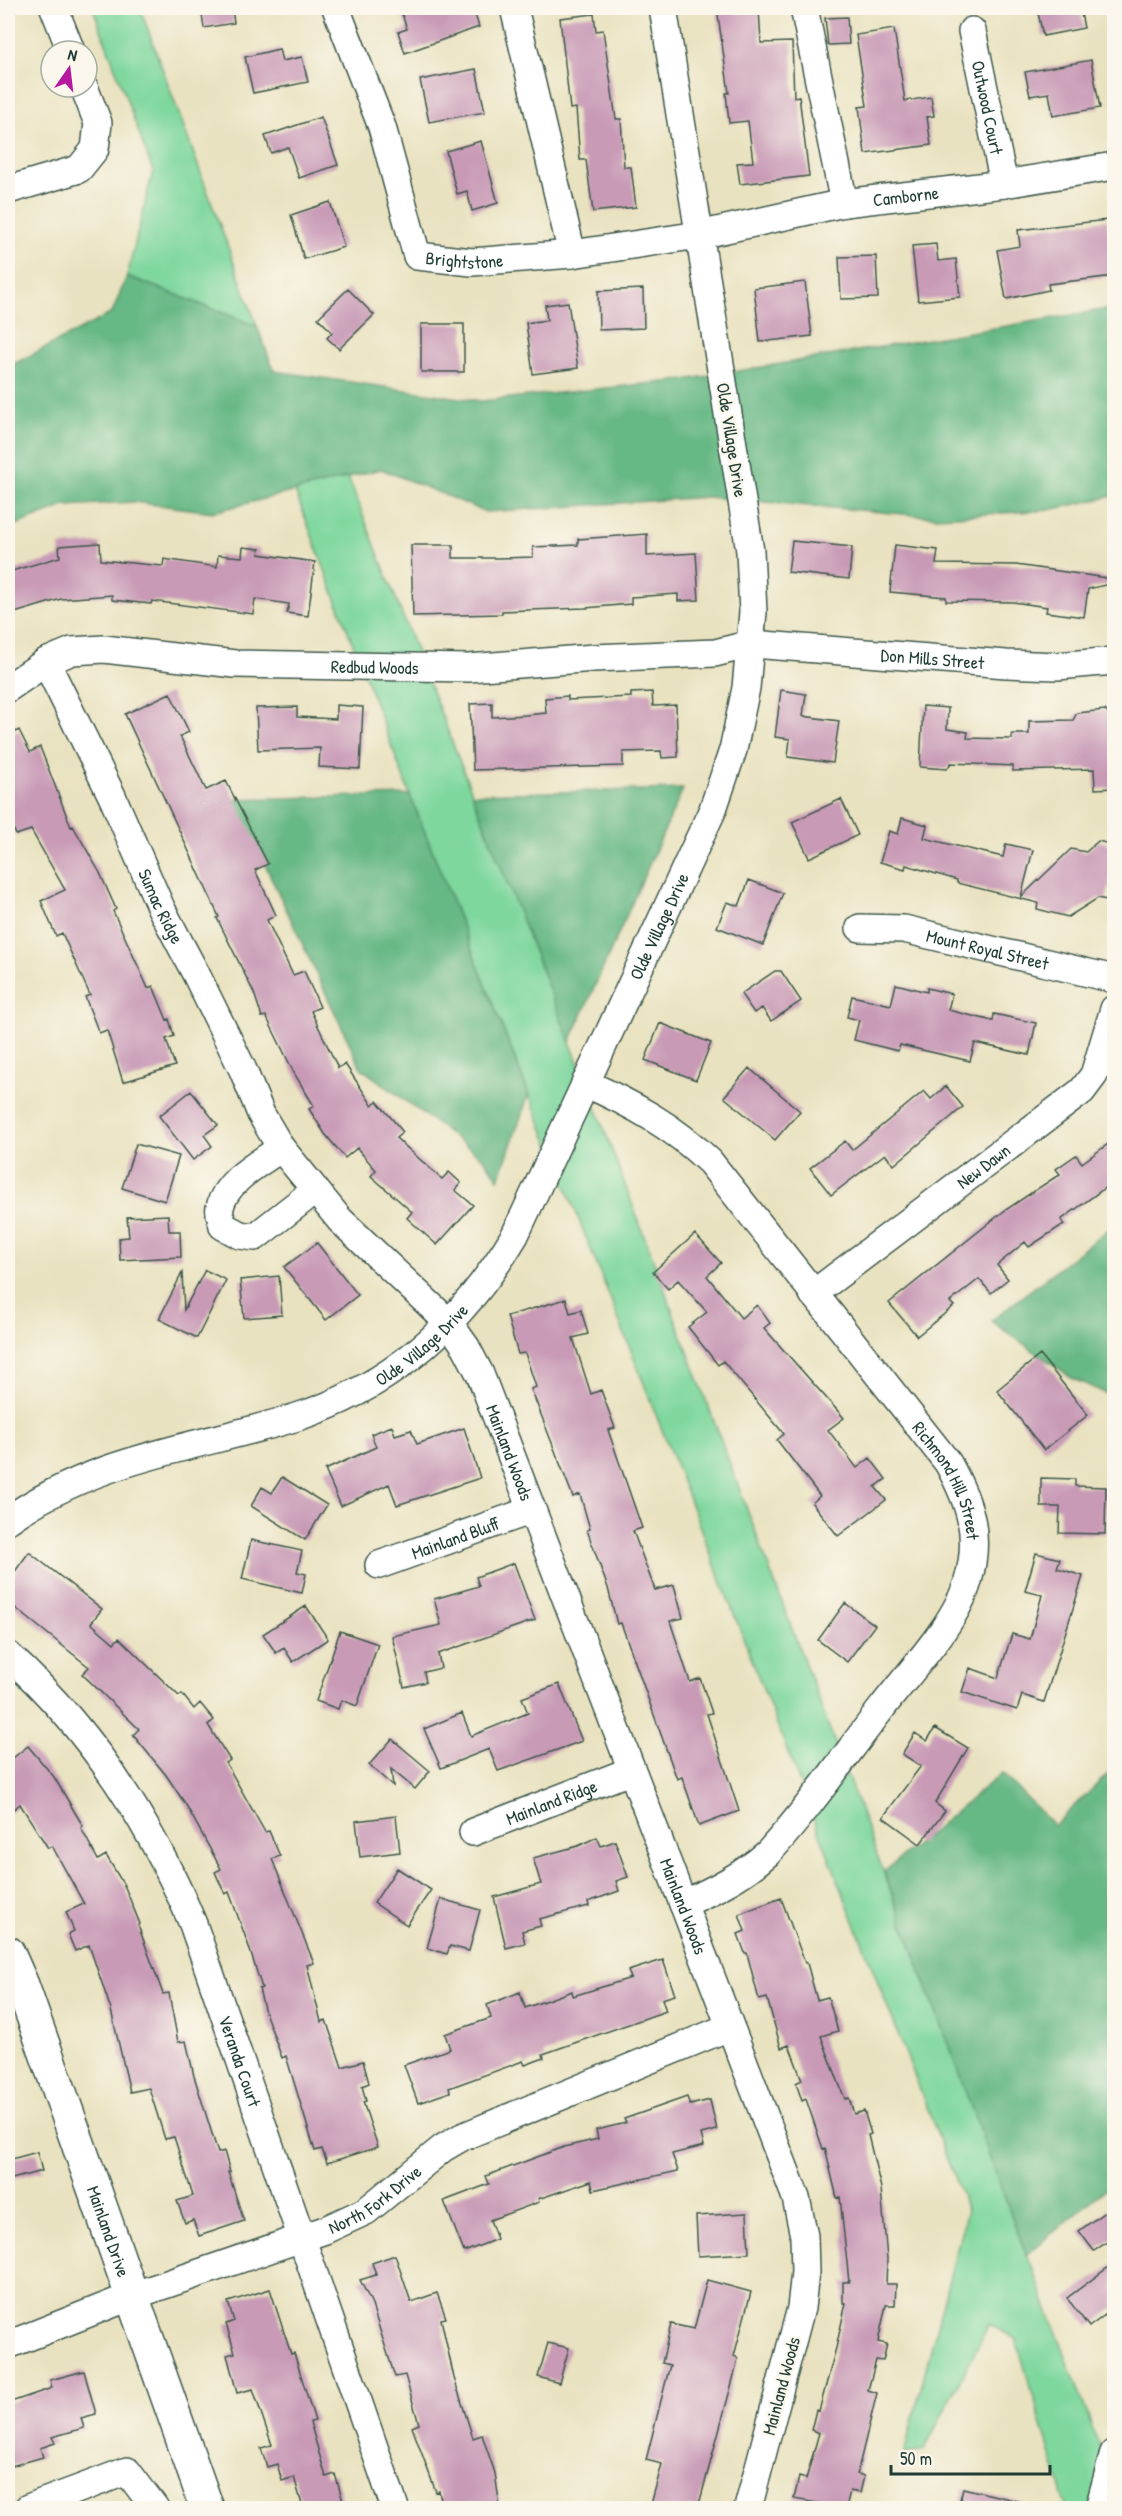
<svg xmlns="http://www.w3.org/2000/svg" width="1122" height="2516" viewBox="0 0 1122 2516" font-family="'Patrick Hand',sans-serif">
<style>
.green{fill:#7ed79d;stroke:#4e8a68;stroke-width:1.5}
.forest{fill:#66b884;stroke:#427a5c;stroke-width:1.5}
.building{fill:#c89ab6}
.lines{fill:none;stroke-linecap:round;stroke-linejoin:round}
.minor-casing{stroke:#3d5649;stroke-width:30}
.major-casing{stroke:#3d5649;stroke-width:36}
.minor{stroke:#fff;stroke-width:27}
.major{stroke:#fff;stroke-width:33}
.labels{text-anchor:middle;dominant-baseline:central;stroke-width:5;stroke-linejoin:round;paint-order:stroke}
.street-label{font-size:18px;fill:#1f3d34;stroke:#fbf7ec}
</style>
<rect width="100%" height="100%" fill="#fbf7ec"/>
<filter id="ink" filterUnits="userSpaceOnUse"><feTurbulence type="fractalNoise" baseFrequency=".0167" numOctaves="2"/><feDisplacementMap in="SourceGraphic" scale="12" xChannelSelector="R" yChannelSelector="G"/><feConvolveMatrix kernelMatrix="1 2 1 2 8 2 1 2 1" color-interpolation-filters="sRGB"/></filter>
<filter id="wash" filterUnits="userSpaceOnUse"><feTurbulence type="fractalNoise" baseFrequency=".008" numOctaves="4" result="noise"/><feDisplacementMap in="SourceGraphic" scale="24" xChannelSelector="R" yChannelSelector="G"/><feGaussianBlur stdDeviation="1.35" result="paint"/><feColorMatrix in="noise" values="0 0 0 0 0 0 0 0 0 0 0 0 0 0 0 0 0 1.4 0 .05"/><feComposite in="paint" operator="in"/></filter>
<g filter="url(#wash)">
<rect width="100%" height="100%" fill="#e9e2c0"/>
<path class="green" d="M93 8H140L257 326 127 276 153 171Z
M348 477 598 1113 1114 2485V2508H1067L1016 2339 989 2324 924 2450 904 2453 967 2210 626 1338 410 795 295 491Z"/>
<path class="forest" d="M127 276 257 326 274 371 481 401 684 380 1114 308V496L1049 510 938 517 708 497 486 512 381 469 213 512 134 502 65 506 8 528V367L112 313Z
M683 789 570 1042 472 794Z
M410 795 529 1094 499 1179 484 1159 361 1068 234 799Z
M1114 1225V1397L1074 1379 991 1321Z
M1113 1769 1114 2182 1026 2255 884 1872 1002 1773 1054 1826Z"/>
<g id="blocks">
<path class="building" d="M201 8H232L234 23 204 28Z
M400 8H473L479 27 405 53 398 32 407 29Z
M717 8H759L761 43 792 42 794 97 799 96 809 176 740 184 737 163 753 162 748 121 729 123 726 93H729Z
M1037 8H1080L1084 28 1043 36Z
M594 14 596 31 603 30 616 119H621L624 167H631L636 207 593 212 586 160H580L576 108 570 109 560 18Z
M847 17 849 44 828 45 825 18Z
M894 29 905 101 931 97 934 116 927 117 931 145 865 154 859 107 867 106 856 35Z
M279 49 282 61 302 57 308 82 253 93 245 57Z
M1091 60 1100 108 1053 116 1049 93 1030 96 1025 72Z
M476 69 485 112 429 122 420 80Z
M321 117 338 165 299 178 288 147 271 153 265 136Z
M481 141 498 203 472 211 467 191 457 194 446 151Z
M330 202 344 247 304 259 291 215Z
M1107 220 1114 276 1048 284 1049 290 1006 299 997 250 1020 246 1018 230Z
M936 244 938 261 956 259 960 297 918 301 912 246Z
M876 256 878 298 841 299 839 257Z
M805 282 812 336 760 342 754 288Z
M348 289 374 315 339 349 327 338 332 332 318 318Z
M643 289 644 328 599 330 598 291Z
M568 302 578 368 533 374 526 323 547 320 545 305Z
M421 324H464V372H421Z
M647 534V556L696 553 699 600 678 601V594L631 597V604L585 608 502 611V614L413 616 411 545H453V558H497L533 557V547L578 545V539Z
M792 541 852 547 849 579 788 572Z
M100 543 101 560 163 566 164 559 217 567 218 555 242 557 243 547 260 549 259 554 315 562 308 616 287 613 289 604 255 599 253 614 152 601 151 604 112 600V595L61 599 8 615V572L60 557 59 546Z
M895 545 938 550 936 564 1016 565 1114 579V583L1088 589 1084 617 1046 612 1047 607 1013 602 946 601V597L890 592Z
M781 690 806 694 803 716 839 721 833 763 788 757 790 739 775 737Z
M652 692 653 706 676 705 678 757 662 758 661 751 623 752V766L473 770 470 704 492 703V717L526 715 546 713 545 698 568 696V700L631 697V693Z
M170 693 189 732 180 736 206 790 226 781 268 864 255 870 276 915 267 920 293 975 304 971 320 1007 311 1011 338 1068 345 1064 372 1105 377 1101 403 1132 396 1138 442 1179 449 1172 461 1183 455 1190 473 1205 437 1245 407 1218 412 1212 371 1176 376 1170 357 1148 345 1158 325 1134 309 1109 314 1106 294 1073 266 1016 262 1017 254 993 217 918 219 917 191 856 125 714Z
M336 705 363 707 360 769 319 767 320 748 258 750 256 708 297 707V717L336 719Z
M923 706 948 708 947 729 968 732 967 738 1012 739V734H1029V721L1073 720 1077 713 1105 710 1114 719V788L1095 789 1094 769 1013 771V766L951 763 947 769 920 767Z
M19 730 30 752 40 747 71 827 73 826 100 873 116 909 113 911 148 988 153 986 167 1020 169 1019 174 1036 166 1039 175 1066 123 1082 107 1030 99 1033 85 997 90 995 62 933 56 936 41 901 65 890 31 830 16 835 8 815V736Z
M841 799 858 835 809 858 792 822Z
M902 818 927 825 924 838 965 848 1003 857 1006 844 1033 850 1021 897 1071 849 1086 852 1098 841 1114 845V864L1106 900 1098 898 1068 917 1037 909 1038 903 957 883V880L906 865 905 869 880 862 889 831 898 834Z
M749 880 783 893 763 945 717 927 727 902 739 906Z
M775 971H781L801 1001 771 1021 762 1008 754 1013 741 994Z
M896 984 927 992V988L952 994 948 1010 993 1021 994 1014 1036 1023 1029 1055 975 1043 970 1061 900 1045 898 1051 854 1040 859 1020 847 1017 852 996 891 1005Z
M660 1023 711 1043 696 1080 645 1060Z
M749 1068 800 1111 775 1140 724 1097Z
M946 1086 963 1107 894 1165 885 1154 831 1195 810 1168 845 1141 852 1150 924 1091 931 1099Z
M191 1091 218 1125 204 1135 212 1146 193 1160 159 1116Z
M136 1144 179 1156 165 1201 122 1188Z
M1108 1144 1114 1153V1181L1061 1220 1064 1224 1029 1247 1025 1242 997 1265 1008 1279 991 1293 979 1279 950 1302 954 1306 917 1336 889 1303 1004 1211 1060 1174 1056 1169 1076 1155 1082 1163Z
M168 1215 169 1231H180L181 1257 120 1260 119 1238 129 1237 127 1217Z
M695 1234 721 1263 707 1276 741 1318 757 1305 770 1323 764 1328 844 1418 828 1430 857 1468 870 1458 886 1479 875 1487 886 1500 838 1536 812 1503 820 1496 777 1440 784 1434 723 1361 718 1365 688 1327 707 1312 678 1280 668 1289 653 1272Z
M317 1243 358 1295 326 1320 284 1267Z
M205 1270 226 1280 197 1338 159 1319 182 1273 184 1310Z
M279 1276 282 1315 244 1318 240 1280Z
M566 1299 570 1313 581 1310 588 1334 573 1338 591 1394 601 1390 615 1428 608 1430 642 1528 633 1531 655 1590 674 1585 683 1618 670 1621 690 1682 700 1678 712 1713 707 1714 739 1811 699 1826 682 1777 677 1779 621 1623 617 1624 608 1588 587 1530 590 1529 580 1494 573 1497 531 1389 536 1387 525 1353 518 1354 507 1316Z
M1040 1355 1088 1415 1044 1450 997 1390Z
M392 1426 395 1435 411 1430 417 1444 464 1428 480 1478 397 1505 389 1484 341 1506 325 1470 376 1447 371 1434Z
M282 1477 327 1505 305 1540 251 1506 262 1487 272 1493Z
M1041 1478 1075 1479V1486L1106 1487 1105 1534 1059 1533 1060 1507H1041Z
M251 1540 302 1551 297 1572 306 1574 302 1593 242 1579Z
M29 1552 102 1609 91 1623 114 1643 119 1638 179 1696 182 1694 194 1709 200 1703 214 1720 208 1725 230 1760 226 1763 265 1832 269 1831 280 1856 272 1859 314 1963 307 1965 321 2022 326 2020 342 2067 363 2061 369 2083 362 2086 366 2101 363 2102 378 2147 327 2163 322 2149 315 2151 286 2056 282 2058 265 2012 259 1989 262 1988 248 1944 229 1892 225 1894 215 1872 221 1869 186 1805 166 1775 133 1735 139 1729 82 1674 89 1667 8 1602V1581Z
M1036 1553 1060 1559 1057 1568 1083 1576 1044 1702 1022 1695 1017 1710 962 1692 970 1668 998 1678 1012 1634 1030 1639 1042 1595 1025 1591Z
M514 1563 535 1620 438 1654 441 1668 424 1672 426 1682 404 1687 392 1636 441 1625 434 1599 479 1586 476 1577Z
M845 1603 875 1625 847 1662 818 1640Z
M306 1606 328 1639 293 1662 284 1648 276 1653 263 1634Z
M340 1631 378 1644 357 1706 341 1700 338 1709 316 1701Z
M559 1684 582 1741 498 1771 489 1749 441 1768 424 1729 462 1713 471 1736 528 1713 522 1698Z
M935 1728 968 1748 935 1803 945 1811 920 1844 883 1817 921 1766 902 1754 915 1733 927 1741Z
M392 1739 430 1771 415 1789 391 1769 393 1786 369 1765Z
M28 1746 54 1777 83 1826 81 1828 98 1860 106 1855 125 1887 140 1924 138 1925 163 1994 169 1993 178 2042 186 2041 194 2076 218 2153 224 2151 230 2172H228L244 2221 199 2236 193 2220 185 2223 177 2201 193 2196 174 2137 165 2139 149 2088 130 2092 111 2010 89 1945 75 1951 68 1934 74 1931 66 1912 84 1904 52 1846 48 1848 20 1804 8 1814V1762Z
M396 1816 400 1852 360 1857 356 1821Z
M597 1837 601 1846 615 1841 628 1877 616 1881 619 1891 588 1902 589 1906 539 1919 541 1926 522 1931 525 1943 506 1948 494 1897 541 1884 533 1858 578 1846Z
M397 1868 431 1890 407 1925 374 1903Z
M781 1898 805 1963H807L817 2000 828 1997 838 2031 821 2036 845 2099 849 2098 854 2114 864 2111 871 2134 868 2135 881 2188 887 2259 886 2284H896L895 2305H886L878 2342 887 2344 883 2361 876 2360 868 2390 877 2393 857 2474 864 2476 860 2493 850 2491 846 2508 794 2499 799 2477 806 2479 819 2433 811 2430 816 2410 819 2411 836 2348 846 2303H843V2282H849L840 2197 837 2198 825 2148 823 2149 806 2099 802 2101 796 2083 802 2080 789 2045 781 2048 767 1998 759 2000 747 1953H745L738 1934 745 1931 739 1914Z
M441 1899 480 1910 469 1951 450 1946 447 1954 427 1948Z
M663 1960 675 1995 662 1999 666 2011 543 2054 544 2058 525 2065 523 2061 449 2088 450 2092 418 2103 404 2065 450 2049 445 2034 491 2018 487 2005 520 1992 525 2008 572 1991 573 1996 631 1978 628 1971Z
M687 2097 690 2105 710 2100 717 2130 701 2134 704 2146 672 2154 678 2171 593 2190 591 2181 538 2199 539 2202 490 2220 497 2239 464 2252 444 2201 489 2184 486 2176 564 2147 598 2139 596 2130 626 2123 624 2119Z
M37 2152 42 2171 8 2180V2160Z
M1114 2205V2237L1094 2251 1079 2231Z
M747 2213 749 2253 698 2256 696 2216Z
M395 2255 411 2302 437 2293 446 2318 441 2319 454 2378 473 2438 482 2435 495 2473 500 2508H443L439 2491 436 2492 412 2427 419 2424 405 2375 395 2377 371 2302 360 2280 376 2275 372 2263Z
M1114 2263V2308L1089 2327 1067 2298Z
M707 2280 751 2292 734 2356 738 2358 733 2379 698 2508H650L662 2464 646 2460 670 2365 662 2363 671 2324 694 2329Z
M270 2289 291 2354 294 2353 315 2421 310 2422 326 2477 335 2474 345 2508H303L294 2477 282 2481 277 2464 267 2467 261 2448 272 2445 253 2389 237 2393 227 2355 235 2353 226 2324 234 2321 228 2302Z
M548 2343 569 2348 559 2383 538 2377Z
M84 2371 96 2414 81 2418 84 2428 52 2437 55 2443 40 2448 43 2457 8 2467V2403L52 2388 50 2380Z
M963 2488 1022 2502 1021 2508H975L959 2504Z"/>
</g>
</g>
<g filter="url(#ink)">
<use href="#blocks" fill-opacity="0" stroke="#3d5649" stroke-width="1.5"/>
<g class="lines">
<defs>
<g id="minor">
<path d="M54 8 71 51"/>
<path id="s1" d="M336 8 382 127 417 256 472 262 572 254 699 235 844 203 1004 184 1114 166"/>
<path d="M514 8 572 254"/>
<path d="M804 8 844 203"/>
<path id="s2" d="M972 31 1004 184"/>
<path d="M8 190 79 169 95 149 98 123 84 87"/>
<path id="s3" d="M46 662 112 796 161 908 196 974 243 1070 261 1114 281 1148 340 1220 449 1323 466 1347 480 1374 796 2198 804 2236 805 2272 801 2308 748 2508"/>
<path id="s4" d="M8 688 46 662 72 651 104 649 235 664 469 668 594 658 715 653 751 644 1006 664 1057 666 1114 661"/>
<path id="s5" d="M860 928 904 929 1114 979"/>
<path id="s6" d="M585 1083C632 1104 673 1126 710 1162L948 1463C970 1503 981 1535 968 1581 956 1624 909 1672 881 1709 844 1757 809 1808 768 1853 742 1876 714 1890 683 1904"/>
<path d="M281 1148C260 1163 226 1180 220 1207 218 1213 222 1220 223 1226L240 1235 255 1237 314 1191"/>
<path id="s7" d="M813 1294 1082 1091 1094 1075 1114 1009"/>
<path id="s8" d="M8 1520C96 1457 197 1448 297 1417 395 1386 464 1321 515 1235L713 809 733 750 746 688 753 612 750 551 663 8"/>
<path id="s9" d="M379 1565 532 1510"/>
<path id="s10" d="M8 1655C91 1730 150 1821 193 1924L395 2508"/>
<path id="s11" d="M473 1832 630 1771"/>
<path id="s12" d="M8 2345 132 2296 325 2230 366 2211 443 2148 462 2137 729 2027"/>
<path d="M28 2508 127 2471 155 2508"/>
<path d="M1099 2508 1114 2453"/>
</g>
<g id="major">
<path id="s13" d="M8 1953 22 1985 207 2508"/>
</g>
</defs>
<use href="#minor" class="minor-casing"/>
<use href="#major" class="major-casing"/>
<use href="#minor" class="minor"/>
<use href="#major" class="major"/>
</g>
</g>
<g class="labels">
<g class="street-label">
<text stroke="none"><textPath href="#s2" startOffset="78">Outwood Court</textPath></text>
<text stroke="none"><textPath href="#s1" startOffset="756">Camborne</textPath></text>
<text stroke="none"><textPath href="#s1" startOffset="309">Brightstone</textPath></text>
<text transform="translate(732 440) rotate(81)">Olde Village Drive</text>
<text stroke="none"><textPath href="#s4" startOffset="938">Don Mills Street</textPath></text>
<text stroke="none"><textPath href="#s4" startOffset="378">Redbud Woods</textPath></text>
<text stroke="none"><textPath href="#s3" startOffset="270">Sumac Ridge</textPath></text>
<text stroke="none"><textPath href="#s8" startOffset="940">Olde Village Drive</textPath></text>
<text stroke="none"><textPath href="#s5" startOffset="130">Mount Royal Street</textPath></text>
<text stroke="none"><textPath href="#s7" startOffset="213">New Dawn</textPath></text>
<text stroke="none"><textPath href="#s8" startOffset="454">Olde Village Drive</textPath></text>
<text stroke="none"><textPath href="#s3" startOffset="927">Mainland Woods</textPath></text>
<text stroke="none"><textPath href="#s6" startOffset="548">Richmond Hill Street</textPath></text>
<text stroke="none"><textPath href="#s9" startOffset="81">Mainland Bluff</textPath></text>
<text stroke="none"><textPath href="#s11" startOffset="84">Mainland Ridge</textPath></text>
<text stroke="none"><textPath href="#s3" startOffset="1413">Mainland Woods</textPath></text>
<text stroke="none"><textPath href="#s10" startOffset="474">Veranda Court</textPath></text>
<text stroke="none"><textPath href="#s12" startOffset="396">North Fork Drive</textPath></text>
<text stroke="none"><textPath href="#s13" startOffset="296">Mainland Drive</textPath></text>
<text transform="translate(781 2386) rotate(-75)">Mainland Woods</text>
</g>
</g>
<rect width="1122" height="2516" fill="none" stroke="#fbf7ec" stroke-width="30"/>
<g transform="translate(69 69) rotate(14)"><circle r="28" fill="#fbf7ec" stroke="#a3ada2" stroke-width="1.5"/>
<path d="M0-4.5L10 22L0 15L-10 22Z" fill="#b5179e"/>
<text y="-9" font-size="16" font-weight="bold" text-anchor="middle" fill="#1f3d34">N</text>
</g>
<path d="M891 2465v9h159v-9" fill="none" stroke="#1f3d34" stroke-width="3"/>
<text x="900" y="2465" font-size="18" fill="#1f3d34" stroke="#fbf7ec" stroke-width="4.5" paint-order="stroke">50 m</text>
</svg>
